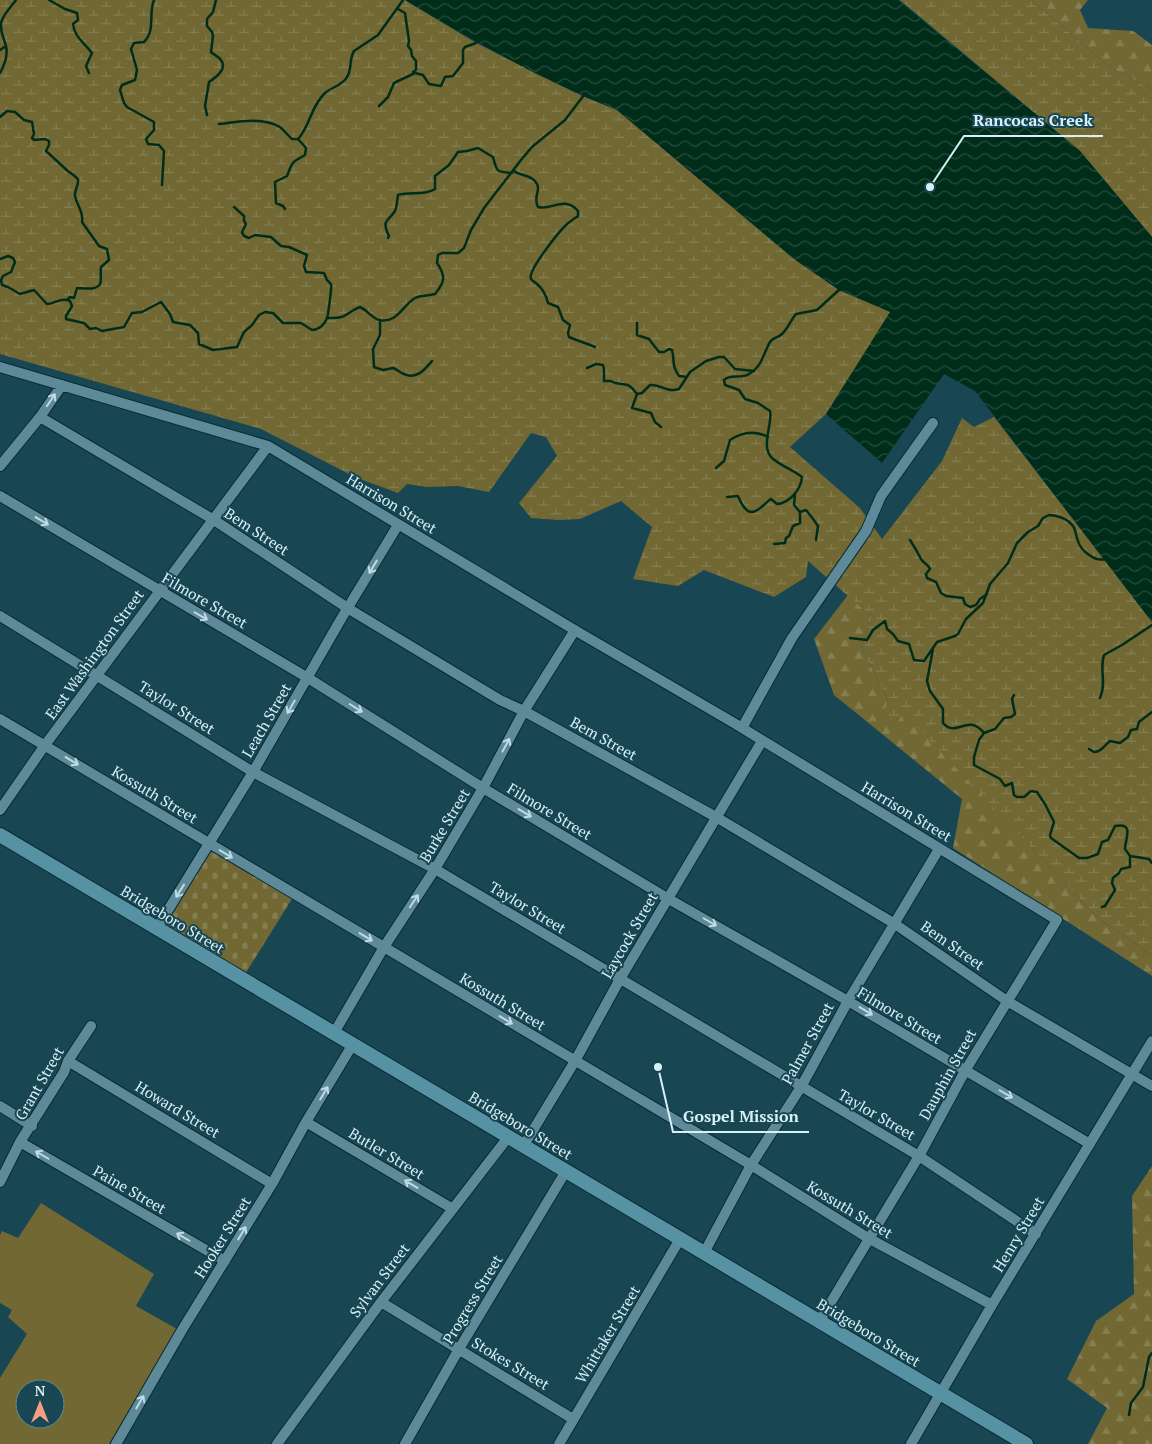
<svg xmlns="http://www.w3.org/2000/svg" width="1152" height="1444" viewBox="0 0 1152 1444" font-family="'PT Serif',serif">
<style>
.green{fill:#716834;fill-rule:evenodd}
.forest{fill:url(#forest-firs)}
.wetland{fill:url(#wetland-marsh)}
.cemetery{fill:url(#cemetery-stones)}
.water{fill:url(#water-waves)}
.lines{fill:none;stroke-linecap:round;stroke-linejoin:round}
.stream{stroke:#002d1a;stroke-width:2.5}
.street-casing{stroke:#072b34;stroke-width:12}
.secondary-casing{stroke:#072b34;stroke-width:16}
.street{stroke:#5d8998;stroke-width:10}
.secondary{stroke:#5791a4;stroke-width:14}
.oneway{stroke:#bfdbe3}
.labels{text-anchor:middle;dominant-baseline:central;stroke-width:4;stroke-linejoin:round;paint-order:stroke}
.street-label{font-size:15px;fill:#d7eff6;stroke:#184653}
.leader{fill:none;stroke:#d7eff6;stroke-width:2}
.callout-dot{fill:#d7eff6;stroke:#184653;stroke-width:2}
.callout-label{font-size:16px;text-anchor:middle;font-weight:bold;fill:#d7eff6;stroke:#184653;stroke-width:4;stroke-linejoin:round;paint-order:stroke}
</style>
<defs>
<pattern id="forest-firs" width="22" height="20" patternUnits="userSpaceOnUse" patternTransform="scale(1.25)"><rect width="22" height="20" fill="#716834"/><path d="M5 1l3.5 6h-7zM16 11l3.5 6h-7z" fill="#847e52"/></pattern>
<pattern id="wetland-marsh" width="20" height="14" patternUnits="userSpaceOnUse" patternTransform="scale(1.25)"><rect width="20" height="14" fill="#716834"/><path d="M1 5h8M5 5V1M11 12h8M15 12V8" fill="none" stroke="#847e52"/></pattern>
<pattern id="cemetery-stones" width="16" height="16" patternUnits="userSpaceOnUse" patternTransform="scale(1.25)"><rect width="16" height="16" fill="#716834"/><path d="M2 7V4a2 2 0 0 1 4 0v3zM10 15v-3a2 2 0 0 1 4 0v3z" fill="#847e52"/></pattern>
<pattern id="water-waves" width="16" height="10" patternUnits="userSpaceOnUse" patternTransform="scale(1.25)"><rect width="16" height="10" fill="#002d1a"/><path d="M0 5q4-4 8 0t8 0" fill="none" stroke="#244c3c"/></pattern>
</defs>
<rect width="100%" height="100%" fill="#184653"/>
<path class="green" d="M41 1203 154 1274 136 1306 177 1329 109 1444H0V1378L27 1334 8 1317 12 1310 0 1303V1235L2 1231 18 1238ZM25 1389H55V1419H25Z"/>
<path class="forest" d="M1031 0H1088L1080 10 1088 28 1133 31 1152 45V89L1111 68Z
M848 595 872 617 861 647 888 700 903 711 1099 919 1152 955V976L953 848 962 799 834 695 814 639Z
M1152 1166V1444H1088L1107 1408 1067 1379 1096 1321 1134 1294 1132 1196Z"/>
<path class="wetland" d="M0 0H405L476 43 582 96 617 110 794 259 839 290 891 312 826 414 790 447 860 508 882 539 942 461 962 418 974 427 994 417 1152 622V955L1099 919 903 712 895 728 880 718 888 700 861 647 872 617 808 561 806 577 774 597 704 570 678 586 633 579 652 527 621 501 580 519 558 520 531 518 519 503 557 456 546 437 531 433 489 492 458 486 427 487 407 484 398 493 357 478 261 429 0 354Z
M900 0H1031L1111 68 1152 89V237L1080 151Z"/>
<path class="cemetery" d="M210 844 295 894 242 979 157 928Z"/>
<path class="water" d="M405 0H898L1080 151 1152 237V622L975 391 944 374 882 463 826 414 890 312 839 290 794 259 617 110C543 81 473 41 405 0Z"/>
<g class="lines">
<path class="stream" d="M49 0 65 9 77 13 78 20 73 24C74 36 84 43 92 53L86 66 89 73
M154 0C148 14 156 30 144 42L134 43 131 49 137 70 135 80 122 85 120 90 124 103 127 107 154 122V130L146 139 148 144 159 145 164 151 162 185
M398 9 405 13 409 41 408 46 411 50 412 56 416 61V70L413 72V74
M0 50 6 46
M0 73C4 66 8 55 6 46 4 38 0 33 1 23 3 14 11 7 16 0
M379 106 388 97 394 83 415 73 423 75 429 84 441 86 445 77 453 76 463 63V50L465 47 476 43 477 40
M207 115 205 106 209 82C215 78 228 69 221 60 218 56 214 55 211 52L213 36 212 32 207 26V19L213 12 216 0
M0 117 7 111 15 112 24 120 32 122 34 134 32 138 34 140 45 139 49 141V145L46 151C54 158 61 165 69 172 72 174 77 177 78 180 79 185 74 191 75 196 77 206 84 212 82 222L99 246 107 249 109 260 101 267C100 272 102 281 100 284 96 291 83 288 77 288L74 298 70 297 67 300C59 298 55 304 47 304L34 290 20 294 8 287 2 285 1 280 3 276 11 272 15 262 13 258 8 256 0 259
M219 124C237 122 260 117 278 126 283 128 287 135 292 139H298L306 148 305 155C291 163 293 161 287 176L275 182 276 203 283 206 285 209
M298 139C310 126 311 106 325 93 332 87 343 85 347 77 352 70 349 59 354 51L378 35 403 0
M514 171C520 176 529 174 535 181 543 190 532 196 538 207 552 211 564 195 578 211V216C574 219 570 221 566 225 559 232 527 271 531 279 532 281 535 282 537 284 543 289 546 295 548 303L558 307 563 320 570 325 568 333 569 337C578 341 586 343 595 347
M388 238 389 236C381 219 388 222 395 211 397 207 397 200 398 195 411 191 424 196 435 189V176L449 165 458 152 467 151 478 148 493 157C497 171 495 172 512 173
M67 300 70 301 72 306 66 316V319L84 323 90 329 96 328 102 331 124 327 132 313 142 312 161 302 170 314 173 322 190 325 198 333 199 344 213 350 237 347 244 332 252 325 259 315 265 312 273 313 283 323H301L312 330C319 330 325 324 327 318 328 316 332 287 331 284L327 280 324 273 306 272 304 266 307 255 289 247 281 246 271 237 255 235 249 238 244 236 242 232 246 224 244 221V216L234 207
M327 318C349 319 344 313 360 307 367 310 372 318 379 320 397 324 403 305 415 298 421 295 428 296 435 294 445 282 446 276 437 263L438 255 442 253H458L464 248 471 230 484 208 521 160 532 147 565 120 584 95
M380 320V335L373 349 374 367 383 370 393 368C397 369 400 373 404 374 417 380 425 369 432 361
M637 323V335L649 339 659 352H664L669 349 672 350C675 362 671 364 679 376L687 377
M587 368 596 364 603 365 604 369V381H611L615 383 628 385 632 388 637 394 632 408 651 413 655 422 661 427
M637 394 642 393 650 385C662 384 666 393 679 389L690 372 706 361 719 357H724L735 369 754 371
M716 468 724 461 730 440C742 432 755 430 768 437
M727 497 738 496C740 500 741 504 744 507 753 520 763 504 771 499L777 504C790 503 801 489 802 477 793 470 781 466 772 458 760 446 773 424 770 411L758 403 745 399 739 390 725 385 724 380C730 374 741 379 749 374 762 367 763 354 770 342 773 337 778 338 782 334 788 328 791 320 796 314L817 310 840 289
M800 512 806 510C811 516 814 520 818 526L816 540
M910 540C914 546 918 553 921 559 924 564 928 564 930 569L926 574 927 578 936 582 941 593 946 596 963 598 965 604 970 607 976 605 980 599 987 594
M774 544 785 543 786 538 789 536 793 526 800 523V512L794 505 795 494
M850 638 867 640 873 630 885 621 887 629 893 634 898 641 909 644 914 660 924 661 937 642 955 636 958 634 966 619 983 603 990 584 1008 563 1017 543 1028 532 1038 526 1043 518 1049 515C1057 515 1068 519 1073 526 1076 530 1076 537 1078 541 1081 551 1095 562 1105 559
M933 649 927 681 930 691 943 709V723C957 739 967 712 984 733
M1014 695 1012 699 1015 714 1011 717 1004 718 995 729 984 733 979 740 974 757V765L1000 779 1005 786 1012 783 1014 795 1017 797H1024L1031 791 1037 792 1045 804 1054 822 1050 835 1051 838 1079 858H1087L1098 854 1102 842 1108 840 1115 826C1135 822 1125 839 1125 849L1130 856V867L1121 869 1119 873 1113 878 1112 883 1115 890 1105 906 1102 907
M1100 698C1107 682 1099 670 1104 655L1122 645 1152 625
M1089 749 1094 752C1101 752 1104 746 1110 741L1120 743 1128 737 1131 730 1137 729 1139 722 1152 712
M1130 856 1149 859 1152 863
M1129 1415 1131 1403 1143 1387 1149 1357 1152 1353"/>
<defs>
<path id="street" d="M0 367 268 446 578 632 734 723 1057 920 965 1071 919 1156 819 1322
M40 417 214 520 349 609 500 700 524 711 716 817 895 924 1007 1001 1152 1086
M0 466 40 417 62 385
M0 496 308 678 483 788 667 898 848 1001 1090 1144
M0 616 253 772 435 869 919 1156 1036 1234
M0 719 751 1165 868 1238 992 1305
M742 728 792 638 866 531 881 496 933 423
M0 810 45 745 268 446
M157 928 253 772 341 619 398 525
M334 1033 384 947 435 869 483 788 524 711 575 630
M68 1061 272 1184
M0 1106 32 1126
M306 1122 453 1209
M20 1142 225 1261
M524 1145 575 1061 620 979 762 741
M0 1182 20 1142 64 1072 68 1061 91 1026
M704 1253 751 1165 801 1087 848 1001 939 849
M381 1302 573 1419
M116 1444 182 1330 272 1184 306 1122 353 1044
M277 1444 381 1302 509 1136
M405 1444 459 1349 566 1171
M559 1444 680 1239
M911 1444 992 1305 1152 1041"/>
<path id="secondary" d="M0 835 1026 1444"/>
</defs>
<use href="#street" class="street-casing"/>
<use href="#secondary" class="secondary-casing"/>
<use href="#street" class="street"/>
<use href="#secondary" class="secondary"/>
</g>
<defs><path id="oneway-shaft" d="M-6 0H5M1.5-3L5.5 0L1.5 3" fill="none" stroke-width="1.6" stroke-linecap="round" stroke-linejoin="round" transform="scale(1.25)"/></defs>
<g class="oneway">
<use href="#oneway-shaft" transform="translate(51 400) rotate(-56)"/>
<use href="#oneway-shaft" transform="translate(42 521) rotate(31)"/>
<use href="#oneway-shaft" transform="translate(373 567) rotate(121)"/>
<use href="#oneway-shaft" transform="translate(201 616) rotate(30)"/>
<use href="#oneway-shaft" transform="translate(291 707) rotate(120)"/>
<use href="#oneway-shaft" transform="translate(356 708) rotate(32)"/>
<use href="#oneway-shaft" transform="translate(506 745) rotate(-62)"/>
<use href="#oneway-shaft" transform="translate(72 761) rotate(31)"/>
<use href="#oneway-shaft" transform="translate(525 813) rotate(31)"/>
<use href="#oneway-shaft" transform="translate(226 854) rotate(31)"/>
<use href="#oneway-shaft" transform="translate(180 891) rotate(122)"/>
<use href="#oneway-shaft" transform="translate(414 901) rotate(-56)"/>
<use href="#oneway-shaft" transform="translate(710 922) rotate(30)"/>
<use href="#oneway-shaft" transform="translate(366 937) rotate(31)"/>
<use href="#oneway-shaft" transform="translate(866 1011) rotate(31)"/>
<use href="#oneway-shaft" transform="translate(506 1020) rotate(31)"/>
<use href="#oneway-shaft" transform="translate(324 1093) rotate(-59)"/>
<use href="#oneway-shaft" transform="translate(1006 1094) rotate(30)"/>
<use href="#oneway-shaft" transform="translate(42 1155) rotate(-150)"/>
<use href="#oneway-shaft" transform="translate(411 1184) rotate(-149)"/>
<use href="#oneway-shaft" transform="translate(242 1233) rotate(-59)"/>
<use href="#oneway-shaft" transform="translate(183 1237) rotate(-150)"/>
<use href="#oneway-shaft" transform="translate(140 1402) rotate(-60)"/>
</g>
<g class="labels">
<g class="street-label">
<text transform="translate(392 503) rotate(31)">Harrison Street</text>
<text transform="translate(257 531) rotate(33)">Bem Street</text>
<text transform="translate(205 600) rotate(30)">Filmore Street</text>
<text transform="translate(94 654) rotate(-54)">East Washington Street</text>
<text transform="translate(177 707) rotate(32)">Taylor Street</text>
<text transform="translate(266 720) rotate(-60)">Leach Street</text>
<text transform="translate(604 738) rotate(29)">Bem Street</text>
<text transform="translate(155 794) rotate(31)">Kossuth Street</text>
<text transform="translate(550 811) rotate(31)">Filmore Street</text>
<text transform="translate(907 811) rotate(31)">Harrison Street</text>
<text transform="translate(444 825) rotate(-59)">Burke Street</text>
<text transform="translate(528 907) rotate(31)">Taylor Street</text>
<text transform="translate(173 919) rotate(31)">Bridgeboro Street</text>
<text transform="translate(629 935) rotate(-60)">Laycock Street</text>
<text transform="translate(953 945) rotate(35)">Bem Street</text>
<text transform="translate(503 1001) rotate(31)">Kossuth Street</text>
<text transform="translate(900 1015) rotate(31)">Filmore Street</text>
<text transform="translate(807 1043) rotate(-61)">Palmer Street</text>
<text transform="translate(947 1074) rotate(-61)">Dauphin Street</text>
<text transform="translate(39 1083) rotate(-60)">Grant Street</text>
<text transform="translate(178 1109) rotate(31)">Howard Street</text>
<text transform="translate(877 1114) rotate(30)">Taylor Street</text>
<text transform="translate(521 1125) rotate(31)">Bridgeboro Street</text>
<text transform="translate(387 1153) rotate(31)">Butler Street</text>
<text transform="translate(130 1189) rotate(30)">Paine Street</text>
<text transform="translate(850 1209) rotate(31)">Kossuth Street</text>
<text transform="translate(1018 1234) rotate(-59)">Henry Street</text>
<text transform="translate(222 1237) rotate(-58)">Hooker Street</text>
<text transform="translate(379 1280) rotate(-53)">Sylvan Street</text>
<text transform="translate(472 1299) rotate(-59)">Progress Street</text>
<text transform="translate(869 1332) rotate(31)">Bridgeboro Street</text>
<text transform="translate(607 1334) rotate(-59)">Whittaker Street</text>
<text transform="translate(511 1363) rotate(31)">Stokes Street</text>
</g>
</g>
<path class="leader" d="M930 187L964 136H1103M658 1067L673 1132H809"/>
<g class="callout-dot">
<circle cx="930" cy="187" r="5"/>
<circle cx="658" cy="1067" r="5"/>
</g>
<g class="callout-label">
<text x="1033" y="126">Rancocas Creek</text>
<text x="741" y="1122">Gospel Mission</text>
</g>
<g transform="translate(40 1404)"><circle r="24" fill="#184653" stroke="#648a94"/>
<path d="M0-4L9 19L0 12L-9 19Z" fill="#f39f83"/>
<text y="-8" font-size="14" font-weight="bold" text-anchor="middle" fill="#d7eff6">N</text>
</g>
</svg>
